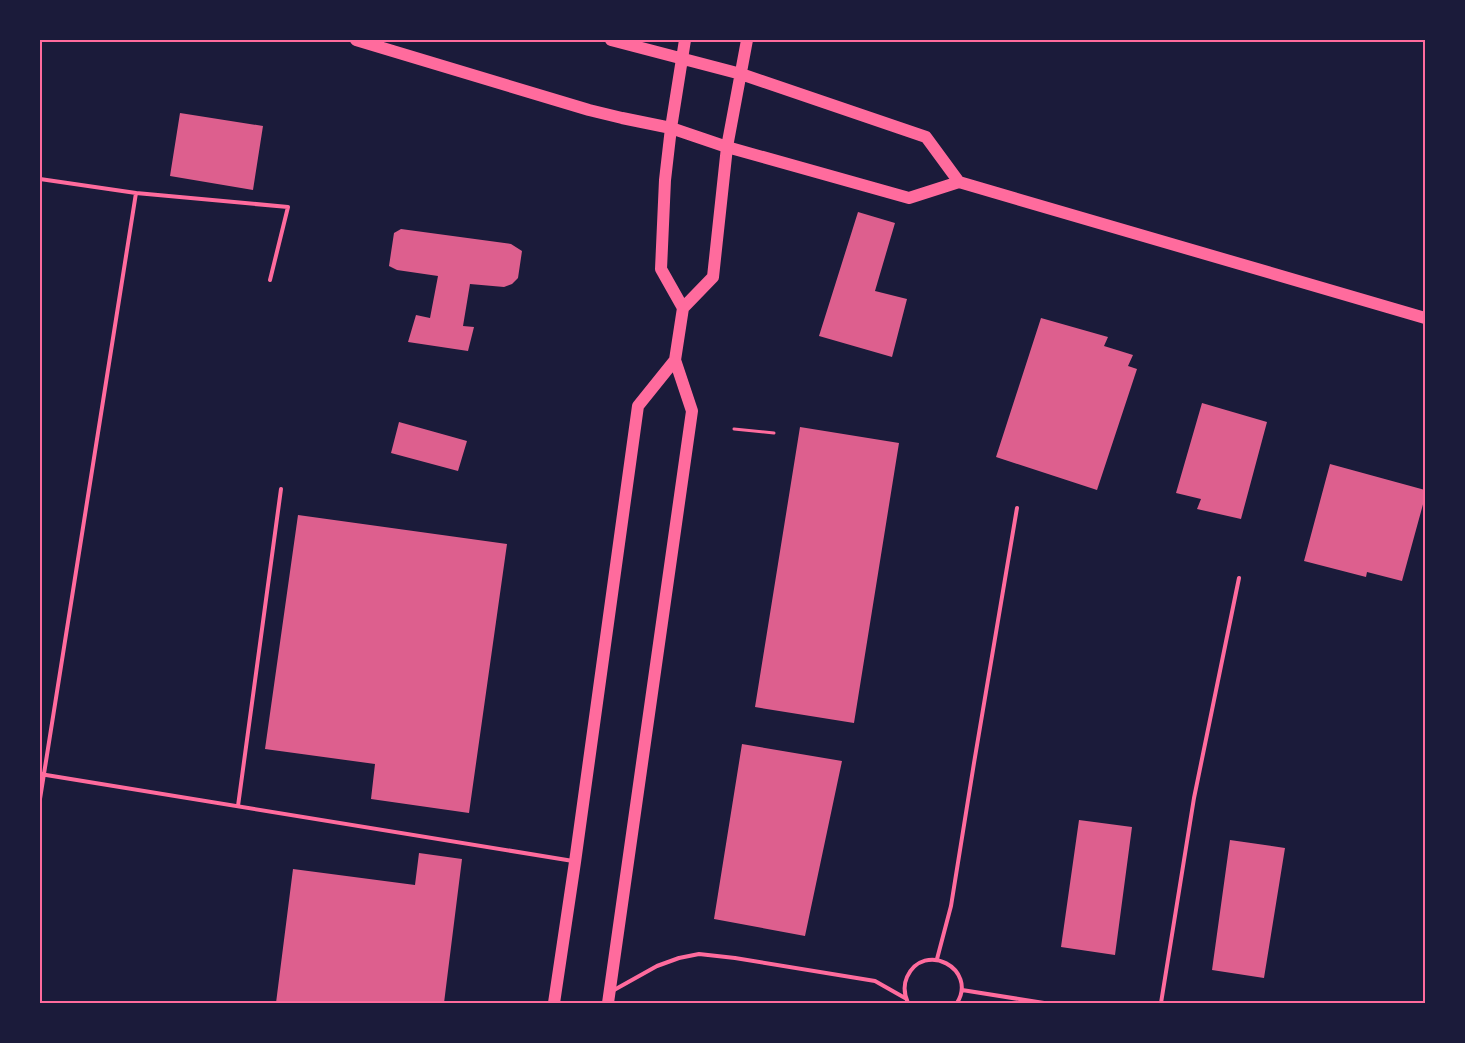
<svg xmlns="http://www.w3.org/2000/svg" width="1465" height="1043" viewBox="0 0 1465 1043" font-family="Helvetica,sans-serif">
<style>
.building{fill:#dd5f8e}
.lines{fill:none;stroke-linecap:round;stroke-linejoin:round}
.path{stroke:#ff6b9d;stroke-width:3}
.service{stroke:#ff6b9d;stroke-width:4}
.primary{stroke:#ff6b9d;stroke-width:12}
.neatline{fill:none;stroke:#ff6b9d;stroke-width:2}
</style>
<rect width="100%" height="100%" fill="#1b1b3a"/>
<path class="building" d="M180 113 263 126 253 190 170 176Z
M858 212 895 223 875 291 907 299 892 357 819 336Z
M401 229 511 244 522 251 518 278 512 284 504 287 470 284 463 326 474 327 468 351 408 342 416 315 430 318 438 276 397 270 389 266 394 233Z
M1041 318 1108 337 1104 346 1133 355 1128 366 1137 369 1097 490 996 457Z
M1202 403 1267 422 1241 519 1197 509 1201 499 1176 493Z
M399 422 467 441 458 471 391 453Z
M800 427 899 443 854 723 755 707Z
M1330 464 1425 490V497L1402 581 1367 572 1366 577 1304 561Z
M298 515 507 544 469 813 371 799 375 764 265 749Z
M742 744 842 761 805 936 714 919Z
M1079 820 1132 827 1115 955 1061 947Z
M1230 840 1285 848 1264 978 1212 970Z
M419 853 462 859 444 1003H276L293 869 415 885Z"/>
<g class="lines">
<path class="path" d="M734 429 774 433"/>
<path class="service" d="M40 179 136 193 288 207 270 280
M40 774 573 861
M40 799 136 193
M238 806 281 489
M937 959 951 906 974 763 1017 508
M614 990 657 966 679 958 699 954 735 958 875 981 905 998
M962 990 1044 1003
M908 1003C904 994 903 986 907 977 924 940 978 969 957 1003
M1161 1003 1194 798 1239 578"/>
<path class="primary" d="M356 40 589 110 622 118 671 128 727 147 909 198 959 182 1425 318
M611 40 741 74 926 137 959 182
M683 308 661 269 665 180 671 128 685 40
M554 1003 575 862 638 406 675 360
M608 1003 692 411 675 360 683 308 713 277 727 147 747 40"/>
</g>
<rect width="1465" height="1043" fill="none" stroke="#1b1b3a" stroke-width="82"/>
<rect x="41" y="41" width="1383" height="961" class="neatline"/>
</svg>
